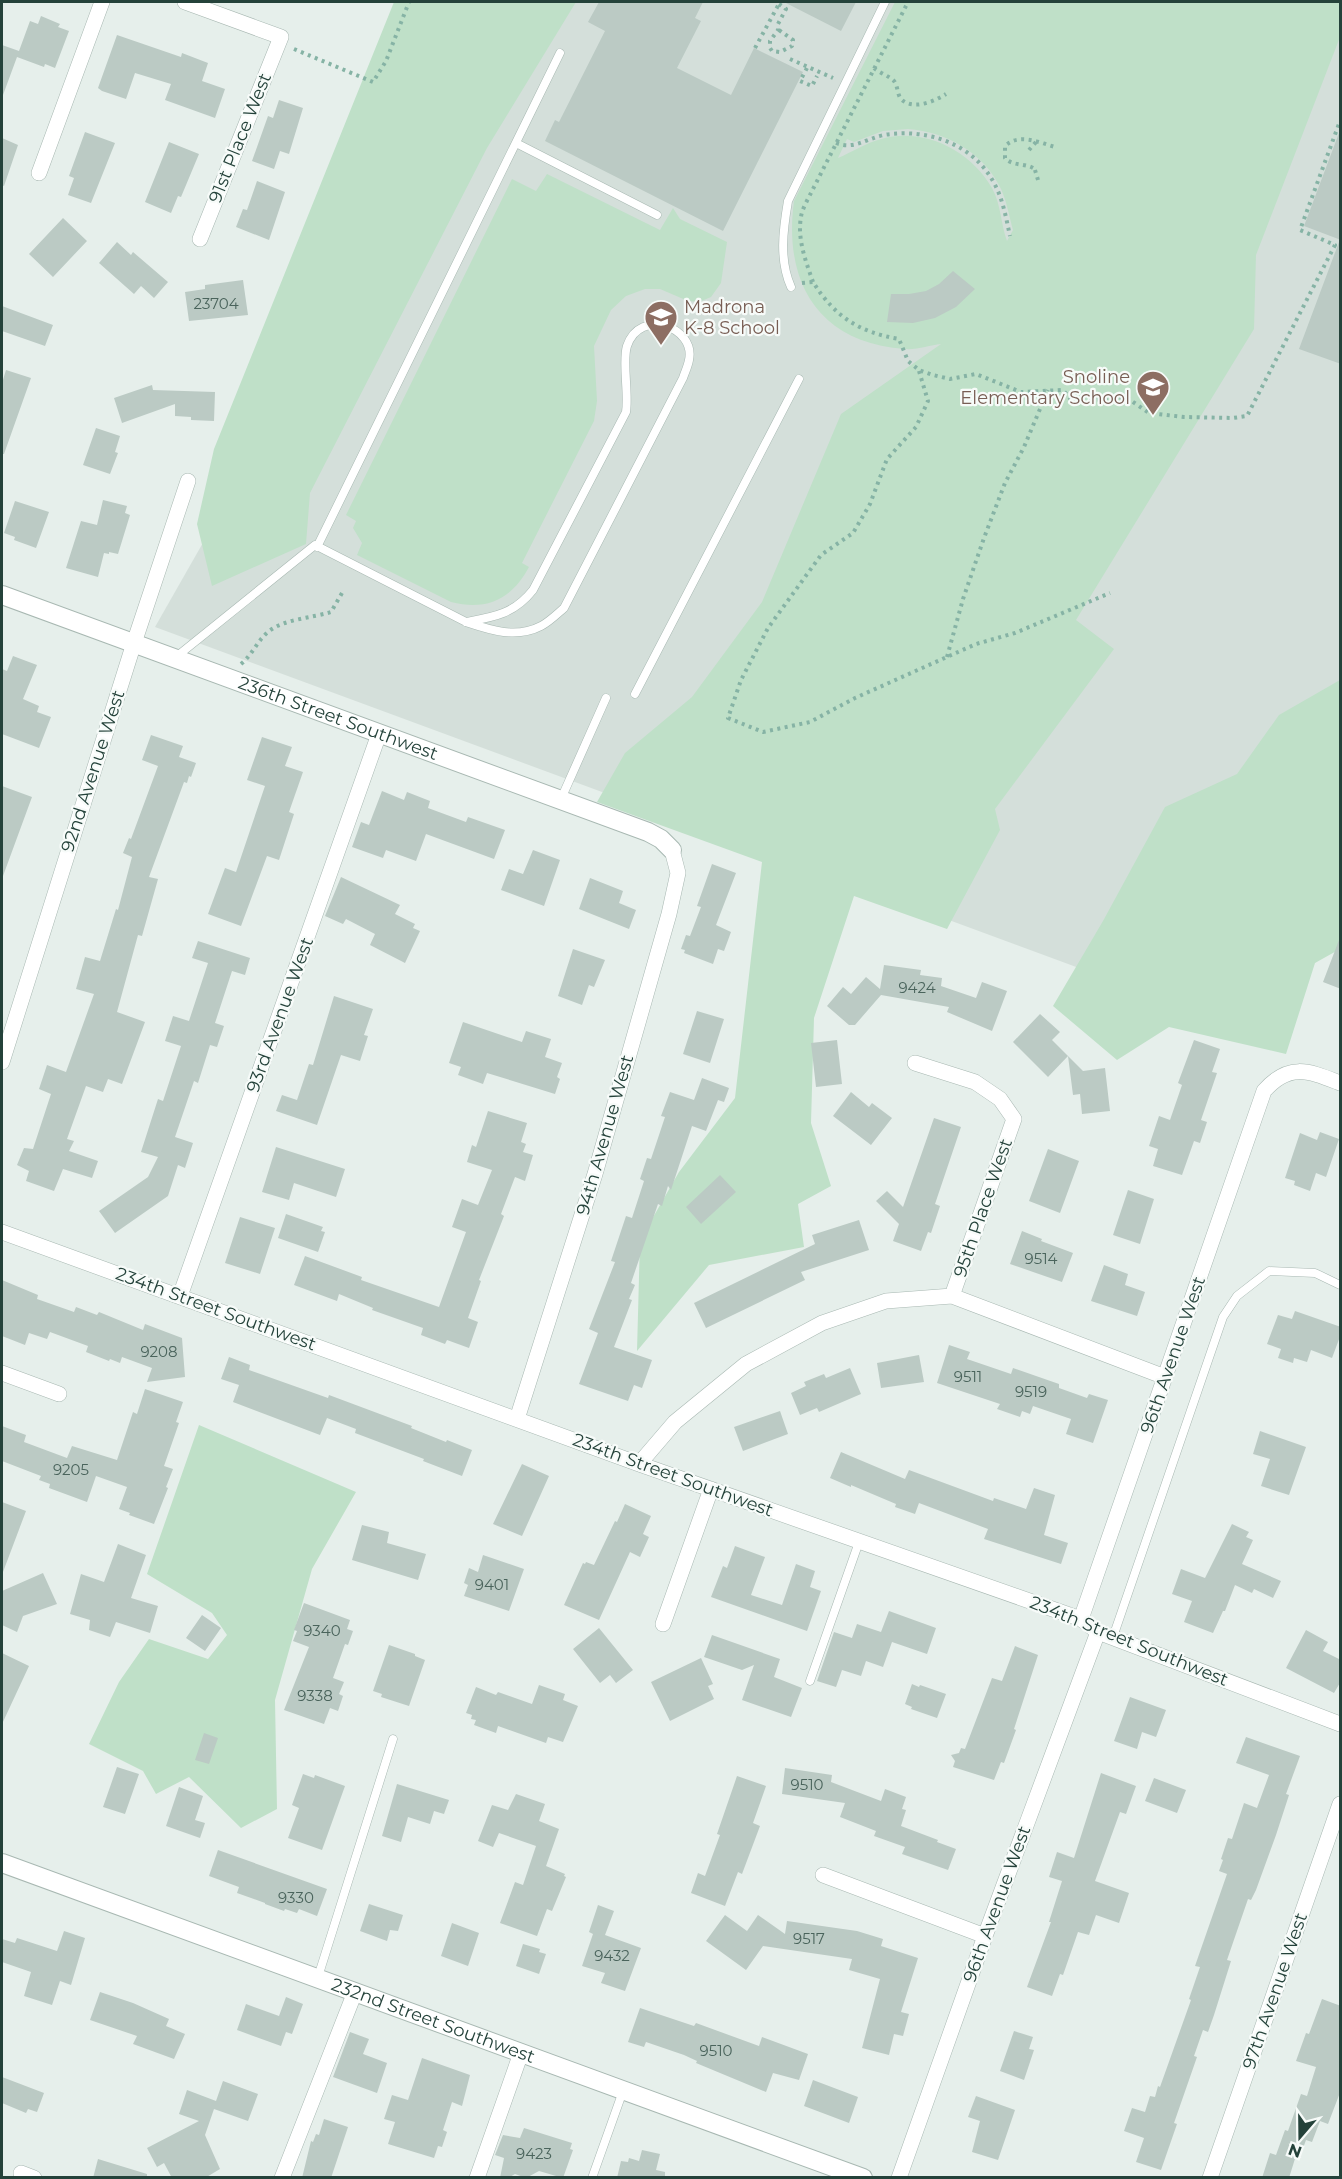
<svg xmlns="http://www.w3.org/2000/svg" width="1342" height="2179" viewBox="0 0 1342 2179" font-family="Montserrat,sans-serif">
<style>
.built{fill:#d4dfda}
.green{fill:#bfe0c8;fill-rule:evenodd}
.building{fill:#bbcac4}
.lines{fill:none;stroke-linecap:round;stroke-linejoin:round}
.service-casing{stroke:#a8b8b2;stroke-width:9}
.minor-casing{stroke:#a8b8b2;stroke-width:16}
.tertiary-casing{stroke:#a8b8b2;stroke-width:20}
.path{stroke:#86b3a5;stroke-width:4;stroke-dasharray:3 4.5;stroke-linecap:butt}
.service{stroke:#fff;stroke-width:8}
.minor{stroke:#fff;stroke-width:15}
.tertiary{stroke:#fff;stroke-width:18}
.labels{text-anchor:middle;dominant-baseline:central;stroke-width:4.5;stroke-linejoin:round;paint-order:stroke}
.number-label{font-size:15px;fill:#4a645c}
.street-label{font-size:18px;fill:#24423a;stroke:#f7fbf9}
.education-label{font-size:18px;fill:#785e54;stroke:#f7fbf9;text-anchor:start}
</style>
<rect width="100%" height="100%" fill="#e6efeb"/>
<path class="built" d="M511 2H1340V830L1263 1036 155 627Z"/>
<path class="green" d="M394 2H576L487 148 310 493 306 544 212 586 197 524 214 449Z
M895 2H1340V37L1256 255 1254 329 1076 620 1114 649 995 809 1000 830 947 929 854 896 814 1018 811 1123 831 1186 798 1204 804 1247 709 1265 637 1351 640 1240 679 1172 735 1098 762 862 597 802 625 753 692 697 762 602 841 414 941 344C930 345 917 350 905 349 818 343 783 282 794 201ZM908 129C947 132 984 153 1001 189 1007 202 1009 216 1013 230L1007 241C1001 225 1001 204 992 188 970 150 924 127 881 139 866 143 852 152 838 158L847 139 854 142 883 131Z
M547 174 660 230 673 208 680 219 727 242 721 283 711 297 699 302 688 301 660 289H645L626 296 611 310 594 346 597 401 594 421 522 563 529 567C512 599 487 611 451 602L357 555 362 543 353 528 356 521 346 515 512 179 536 191Z
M1340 680V949L1315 963 1286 1054 1169 1027 1117 1060 1053 1006 1103 921 1165 807 1237 774 1279 715Z
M199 1425 356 1492 312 1569 275 1700 277 1809 241 1828 189 1777 156 1794 143 1771 89 1744 119 1682 149 1639 208 1659 227 1635 212 1613 147 1574Z"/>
<path class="building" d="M599 2H703L695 18 701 21 677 68 731 95 754 48 803 72 723 231 545 141 555 120 559 122 605 31 588 22Z
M784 2H856L841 31Z
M41 16 60 24 58 27 69 31 55 68 45 64 44 67 17 57 3 95H2V45L19 51 30 21 38 24Z
M117 35 181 57 182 53 208 63 202 81 225 89 215 118 165 100 171 84 135 73 126 99 102 91 98 88Z
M279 100 303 108 289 154 280 151 274 169 252 161 268 116 273 118Z
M85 132 115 143 91 203 68 195 74 178 69 176Z
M1339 133H1341V240L1304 226Z
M2 138 18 145 4 186 2 185Z
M169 142 199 154 181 197 178 196 171 213 145 202Z
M257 181 285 192 269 240 236 227 243 209 247 210Z
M63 218 87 241 53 277 29 254Z
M117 242 131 255 133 252 168 282 154 298 141 286 134 294 99 263Z
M1339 242H1341V364L1299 349Z
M953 271 975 289 956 307 935 318 913 323 887 322 891 294H909L926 291 939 284Z
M243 280 248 315 189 321 185 292 205 289V285Z
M2 306 53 325 45 346 2 331Z
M6 370 31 378 4 454H2V383Z
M152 385 153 390 215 392 214 421 191 420V417L175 416V404L122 423 114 398Z
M96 428 120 436 115 452 118 453 110 474 83 465Z
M103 500 127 506 125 513 130 515 118 554 109 552V554L104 553 98 577 66 568 81 521 97 525Z
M15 501 49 512 36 548 14 540 15 537 4 533Z
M13 656 37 665 23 699 39 706 37 712 51 717 39 748 2 734V669L7 671Z
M151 735 183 746 179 757 196 763 191 777 189 776 187 783 184 782 149 877 158 879 142 936 138 935 117 1012 145 1022 122 1084 108 1079 103 1092 86 1086 67 1139 74 1141 69 1151 98 1161 92 1178 63 1169 54 1191 26 1181 29 1171 17 1165 24 1148 33 1149 51 1094 39 1089 47 1065 66 1072 94 994 76 989 85 957 100 961 116 909 118 910 132 857 123 853 129 838 131 839 158 766 142 760Z
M262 737 292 747 285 766 303 772 289 812 294 814 279 860 267 856 241 926 208 914 225 868 236 872 265 786 247 780Z
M2 786 32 797 3 876H2Z
M382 791 404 800 407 792 430 801 428 808 466 822 468 817 505 830 494 859 426 834 416 861 386 850 383 858 352 847 361 822 369 825Z
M533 850 560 860 544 906 501 890 509 869 523 874Z
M712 864 736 873 716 925 731 932 724 951 718 949 713 964 684 953 685 950 681 949 686 935 690 936 701 907 697 906Z
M341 877 400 905 395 914 415 924 413 928 420 931 405 963 370 945 375 934 346 919 343 924 325 916Z
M590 878 623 891 619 903 636 910 629 929 579 909Z
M1339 940H1341V989L1323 982Z
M198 941 250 958 245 975 232 971 215 1023 224 1026 217 1047 210 1045 198 1083 194 1081 175 1137 193 1143 185 1168 178 1165 168 1196 115 1233 99 1211 148 1177 158 1157 141 1152 158 1099 163 1101 181 1046 165 1041 173 1016 189 1021 208 963 192 958Z
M573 949 605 960 594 987 589 985 582 1005 558 996Z
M884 965 921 970 920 975 942 978 941 986 976 998 982 982 1007 991 992 1031 947 1012 949 1007 881 995 855 1025H849L827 1006 843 987 851 994 866 977 880 989Z
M334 996 373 1009 364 1035 368 1036 360 1061 341 1055 317 1125 276 1111 282 1095 297 1100 309 1064 313 1065Z
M697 1011 724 1019 710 1063 683 1054Z
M1040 1014 1060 1032 1052 1040 1083 1071 1105 1068 1110 1111 1082 1114 1080 1094 1073 1095 1068 1056 1048 1077 1013 1042Z
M463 1022 522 1042 526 1031 551 1039 545 1057 562 1063 557 1077 560 1079 555 1094 487 1073 483 1084 458 1075 461 1067 449 1063Z
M837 1040 842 1084 816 1087 811 1043Z
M1194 1040 1220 1049 1212 1072 1217 1073 1201 1120 1207 1122 1200 1143 1194 1141 1182 1175 1153 1166 1158 1149 1149 1146 1159 1116 1170 1120 1182 1085 1178 1083Z
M702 1078 729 1088 724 1102 718 1100 706 1131 692 1126 671 1190 668 1186 662 1206 658 1204 631 1283 635 1285 629 1299 632 1300 614 1347 652 1360 642 1388 634 1385 628 1401 579 1384 598 1333 589 1329 615 1262 611 1261 626 1216 632 1218 644 1181 640 1179 647 1158 651 1159 665 1117 661 1116 670 1092 694 1100Z
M851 1092 869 1107 872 1103 892 1118 871 1145 833 1116Z
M488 1111 527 1123 521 1142 526 1144 523 1152 533 1155 525 1181 515 1177 501 1214 504 1216 479 1280 481 1281 468 1318 478 1322 469 1348 447 1340 445 1344 421 1335 423 1328 372 1310 373 1308 339 1294 337 1301 294 1285 305 1256 362 1277 361 1280 439 1307 466 1232 452 1227 462 1199 478 1205 492 1170 467 1162 472 1145 476 1147Z
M934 1118 961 1127 935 1204 940 1206 931 1233 928 1232 921 1251 893 1241 899 1224 876 1201 887 1191 903 1207Z
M1320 1132 1339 1139 1326 1177 1316 1173 1310 1191 1294 1185 1295 1181 1285 1178 1300 1133 1317 1140Z
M276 1147 345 1169 336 1197 294 1183 289 1200 262 1192Z
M1048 1149 1079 1161 1060 1213 1029 1201Z
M720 1175 736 1192 701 1224 686 1207Z
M1128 1190 1154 1199 1140 1244 1113 1235Z
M286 1214 323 1227 321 1231 325 1232 318 1252 278 1238Z
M240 1217 275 1228 260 1274 225 1263Z
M859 1220 869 1250 801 1272 805 1280 706 1328 694 1303 815 1244 812 1235Z
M1022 1231 1042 1239 1041 1241 1073 1253 1062 1282 1010 1264Z
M1104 1265 1128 1274 1125 1285 1145 1292 1137 1316 1091 1301Z
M2 1280 38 1295 37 1299 74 1312 76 1307 97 1315 99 1312 143 1330 145 1324 182 1338 185 1377 147 1382 152 1368 122 1357 120 1363 110 1359 109 1361 86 1352 88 1346 50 1332 47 1339 29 1333 25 1345 2 1336Z
M1295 1311 1341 1327V1334L1332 1358 1311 1350 1307 1362 1294 1358 1293 1363 1278 1358 1281 1349 1267 1344 1278 1315 1292 1319Z
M949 1345 970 1352 967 1359 1011 1374 1013 1368 1059 1384V1388L1087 1398 1089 1394 1108 1400 1093 1443 1066 1434 1071 1419 1033 1406 1030 1414 1022 1411 1020 1417 997 1409 1000 1404 937 1383Z
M919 1355 924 1382 881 1388 877 1363Z
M229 1357 250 1365 249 1370 328 1398 329 1395 412 1426 411 1428 446 1442 447 1440 472 1450 462 1476 423 1461 424 1459 355 1433 356 1429 327 1418 320 1435 233 1402 239 1385 221 1379Z
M850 1368 861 1394 819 1412 817 1408 800 1415 791 1393 806 1386 804 1382 824 1374 826 1378Z
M145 1389 183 1402 176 1422 179 1423 164 1466 173 1469 166 1487 168 1488 154 1524 129 1515 130 1513 119 1509 127 1487 96 1476 87 1502 49 1488 50 1484 39 1480 41 1476 2 1461V1426L26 1435 24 1442 67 1458 72 1446 117 1460 133 1412 137 1414Z
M780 1411 788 1434 743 1451 734 1427Z
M1260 1431 1306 1447 1289 1495 1261 1486 1270 1459 1253 1454Z
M841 1452 905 1479 909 1470 993 1501 994 1498 1026 1509 1034 1488 1055 1495 1044 1535 1068 1543 1061 1564 984 1539 988 1529 919 1503 915 1514 895 1507 896 1504 851 1485V1487L830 1478Z
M522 1464 549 1476 522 1536 493 1524Z
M2 1502 26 1511 3 1572H2Z
M625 1504 651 1516 643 1534 649 1537 640 1557 630 1552 599 1620 564 1605 583 1563 585 1564 586 1562 594 1565 615 1521 617 1522Z
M1232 1524 1249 1532 1246 1537 1253 1540 1242 1564 1281 1581 1273 1598 1254 1589 1252 1593 1235 1585 1225 1611H1223L1213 1633 1184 1622 1192 1601 1172 1594 1181 1569 1205 1578Z
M362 1525 389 1532 387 1543 426 1554 418 1580 352 1560Z
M118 1544 146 1555 131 1598 158 1606 150 1633 116 1622 110 1637 89 1630 90 1620 70 1614 81 1574 104 1582Z
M735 1546 765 1557 751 1595 782 1605 796 1564 815 1571 810 1587 821 1591 807 1631 711 1597 723 1566 727 1568Z
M483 1555 524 1569 509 1611 464 1596 468 1585 464 1583 469 1568 478 1572Z
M43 1573 57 1604 23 1616 17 1632 2 1625V1591Z
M304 1603 350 1620 347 1629 353 1631 348 1645 345 1644 333 1678 344 1682 339 1694 343 1696 338 1711 330 1708 324 1724 284 1710 309 1647 293 1641 297 1631 294 1630Z
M889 1611 936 1628 927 1654 892 1642 883 1667 866 1661 861 1676 842 1670 836 1687 817 1681 834 1632 852 1638 857 1624 881 1632Z
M202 1615 221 1628 205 1651 186 1638Z
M599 1628 633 1670 616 1683 610 1675 600 1683 573 1649Z
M1306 1630 1328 1642 1323 1651 1341 1660V1681L1334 1693 1286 1668Z
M712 1635 780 1659 774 1677 802 1688 791 1717 742 1700 754 1665 742 1670 704 1657Z
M389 1645 415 1654V1656L425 1660 409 1706 381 1697 382 1694 373 1691Z
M1015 1646 1038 1655 1014 1729 1016 1730 1004 1763 1001 1762 994 1780 953 1767 955 1761 951 1755 959 1753 961 1748 965 1749 992 1678 1002 1681Z
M2 1653 29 1666 2 1724Z
M701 1658 713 1684 708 1686 714 1699 670 1721 651 1682Z
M912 1684 919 1687 920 1685 946 1694 937 1718 911 1709 912 1707 905 1704Z
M539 1685 565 1694 563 1700 578 1706 563 1742 548 1737 546 1743 498 1726 496 1733 474 1725 476 1720 471 1719 472 1715 466 1713 476 1687 496 1695 498 1692 532 1704Z
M1130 1697 1166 1710 1156 1737 1142 1732 1137 1749 1114 1741Z
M204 1733 218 1738 209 1764 195 1760Z
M1246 1737 1300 1756 1286 1794 1289 1795 1276 1835 1256 1890 1251 1900 1248 1899 1227 1960 1231 1961 1214 2015 1208 2032 1203 2030 1194 2056 1197 2057 1174 2123 1177 2124 1161 2170 1136 2162 1144 2138 1124 2131 1132 2108 1145 2112 1150 2096 1155 2097 1158 2086 1160 2087 1191 2000 1189 1999 1200 1967 1195 1966 1227 1874 1219 1871 1223 1860 1221 1859 1228 1838 1232 1839 1244 1803 1257 1808 1269 1775 1236 1763Z
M117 1767 139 1774 125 1814 103 1807Z
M785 1768 832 1775 831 1782 881 1801 885 1789 906 1797 902 1809 906 1810 901 1826 938 1840 937 1842 956 1849 948 1870 902 1854 905 1847 874 1836 876 1831 840 1817 845 1803 782 1794Z
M1101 1773 1136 1786 1126 1814 1120 1812 1095 1881 1129 1893 1119 1923 1096 1915 1089 1935 1078 1932 1063 1975 1060 1974 1052 1996 1027 1987 1051 1922H1049L1062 1881 1049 1877 1057 1852 1074 1858Z
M303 1774 314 1778 315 1775 345 1786 322 1850 288 1838 299 1808 292 1805Z
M737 1776 766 1786 753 1823 760 1826 742 1874 738 1872 725 1906 691 1893 698 1873 705 1876 720 1835 717 1834Z
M1154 1778 1186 1790 1177 1813 1145 1801Z
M397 1784 449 1800 444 1814 434 1811 430 1824 408 1817 401 1842 382 1836Z
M179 1787 203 1796 195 1820 205 1823 200 1838 166 1826Z
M516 1794 545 1804 539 1821 559 1829 546 1866 565 1874 564 1876 566 1877 552 1911 547 1909 537 1936 500 1923 515 1882 523 1885 536 1846 499 1833 493 1847 478 1841 492 1805 508 1810Z
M218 1850 327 1889 317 1916 299 1909 297 1913 285 1909 284 1911 265 1904V1903L237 1893 239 1887 209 1876Z
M369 1904 403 1915 398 1931 390 1930 387 1941 360 1931Z
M598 1905 614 1911 605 1935 641 1948 625 1991 601 1983 605 1973 582 1966 593 1934 589 1932Z
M725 1915 747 1931 758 1915 785 1934 787 1921 857 1931 883 1939 881 1946 918 1958 901 2012 909 2014 903 2036 894 2034 889 2055 862 2048 880 1979 849 1970 852 1959 763 1946 746 1970 706 1941Z
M452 1923 479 1933 468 1966 441 1956Z
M64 1931 85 1938 71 1985 60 1981 52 2005 24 1996 31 1972 2 1962V1939L15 1943 17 1938 57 1951Z
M523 1944 540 1949 539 1952 546 1954 539 1974 516 1966Z
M100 1992 133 2003 169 2019 166 2026 185 2034 174 2059 133 2044 137 2036 90 2020Z
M286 1997 303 2004 292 2034 286 2032 281 2046 237 2030 246 2004 279 2016Z
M1322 1999 1341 2006V2090L1328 2124 1320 2121 1312 2142 1306 2140 1302 2151 1298 2149 1289 2178H1262L1270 2153 1276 2155 1285 2130 1288 2131 1301 2094 1307 2096 1316 2067 1296 2061 1306 2033 1309 2034Z
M640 2008 694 2026 696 2023 759 2046 762 2037 808 2054 799 2080 773 2073 766 2092 696 2063 697 2061 684 2055 646 2042 644 2047 628 2042Z
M1014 2031 1033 2037 1029 2049 1034 2050 1024 2080 1000 2071Z
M350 2032 369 2039 363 2054 387 2063 377 2093 333 2077Z
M422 2058 470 2075 462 2106 452 2102 443 2130 447 2132 442 2147 438 2146 434 2158 388 2144 395 2122 384 2119 392 2095 408 2100Z
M2 2077 44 2093 37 2112 28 2109 26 2113 2 2103Z
M813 2080 858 2097 849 2123 804 2106Z
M223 2081 258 2094 248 2121 214 2109 205 2135 220 2169 205 2178H172L164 2163 157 2167 147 2148 199 2121 179 2114 187 2090 216 2101Z
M976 2096 1015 2110 998 2160 972 2152 980 2121 968 2117Z
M324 2119 348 2127 331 2178H302L311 2141 313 2142 316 2134 319 2135Z
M524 2128 572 2143 570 2149 573 2150 563 2178 539 2171 526 2178 515 2174 508 2178H500L504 2158 495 2155 503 2135 520 2138Z
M642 2150 660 2154 656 2170 665 2172V2178H617L621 2161 628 2162 629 2158 639 2161Z
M98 2159 147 2174V2178H93Z"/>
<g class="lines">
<defs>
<path id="service" d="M516 143 657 215
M791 287C779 260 783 230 788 201L885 2
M317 547 560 53
M176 657 315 545 466 622C490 630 516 639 541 626 549 622 557 614 564 608L683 378C685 372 688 366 689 360 696 327 640 307 627 346 622 361 629 393 626 412L533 590C514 614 494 617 466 622
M635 694 799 379
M561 799 606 698
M1113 1637 1223 1317 1237 1296 1269 1271 1315 1273 1340 1285
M810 1681 859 1542
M318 1977 393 1739
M592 2178 623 2091"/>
<path id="minor" d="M185 2 281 37 200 239
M39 173 102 2
M2 1062 134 643 188 481
M915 1063 975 1082 1000 1099 1014 1119 952 1296
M2 1232 639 1464 1081 1619 1098 1632 1340 1724
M180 1296 379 734
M2 1373 59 1394
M517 1419 595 1174 669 914 678 873 672 850
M639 1464 675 1422 746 1364 822 1323 886 1301 952 1296 1165 1377
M1081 1619 1264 1091C1289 1062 1309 1071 1340 1083
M663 1624 711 1489
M823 1875 985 1936
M21 2173 34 2178
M282 2178 355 1992
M477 2178 521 2053
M899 2178 985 1936 1098 1632
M1210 2178 1340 1804"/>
<g id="tertiary">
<path id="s1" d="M2 595 648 832 661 839 672 850"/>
<path id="s2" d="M2 1863 863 2178"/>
</g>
</defs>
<use href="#service" class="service-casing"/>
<use href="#minor" class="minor-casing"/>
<use href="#tertiary" class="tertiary-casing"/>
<path class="path" d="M779 4 786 9 778 24V30L770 41V48L772 51 780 52 792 46 793 40 779 30
M755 48 780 2
M294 49 373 82 386 61 409 2
M790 59 833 78
M807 68 800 81 812 86 817 76
M874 68C880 73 889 76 894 81 898 86 897 94 901 99 913 111 935 101 946 94
M836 143C854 150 865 139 884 135 926 128 973 143 994 183 1003 199 1006 218 1010 236
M1029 150 1036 142
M1033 168C1024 163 1012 166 1005 158V146C1019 133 1038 142 1055 147
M1035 170 1038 180
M813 282C806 262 797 239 801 217 802 209 808 199 812 191L908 2
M802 283 813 282C835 317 859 332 899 339L908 361 919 370 933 375 950 379 976 374 1021 392 1063 390 1073 402 1126 397 1149 413 1184 417 1233 418 1247 416 1335 245 1300 230 1340 121
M919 371 928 401 916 427 887 459 870 504 853 533 821 555 768 628 741 680 728 718 763 732 810 722 855 698 976 644 1015 633 1110 593
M947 657 963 599 984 538 1005 483 1024 447 1048 390
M241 664C253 654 257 641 268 632 283 619 312 618 331 612L342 593"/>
<use href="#service" class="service"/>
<use href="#minor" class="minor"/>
<use href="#tertiary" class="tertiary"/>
</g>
<defs>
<symbol id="school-pin" viewBox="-11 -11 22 30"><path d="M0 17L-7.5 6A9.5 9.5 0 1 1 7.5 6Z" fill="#8d6e63" stroke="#f7fbf9"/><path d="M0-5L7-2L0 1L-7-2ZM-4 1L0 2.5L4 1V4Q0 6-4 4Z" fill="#fff"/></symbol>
</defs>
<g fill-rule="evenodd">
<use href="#school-pin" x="642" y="298" width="38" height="52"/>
<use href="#school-pin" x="1134" y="368" width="38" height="52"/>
</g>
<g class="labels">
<g class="number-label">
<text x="216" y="303">23704</text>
<text x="917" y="987">9424</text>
<text x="1041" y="1258">9514</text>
<text x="159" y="1351">9208</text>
<text x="968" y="1376">9511</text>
<text x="1031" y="1391">9519</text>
<text x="71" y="1469">9205</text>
<text x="492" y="1584">9401</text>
<text x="322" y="1630">9340</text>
<text x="315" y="1695">9338</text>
<text x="807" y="1784">9510</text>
<text x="296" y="1897">9330</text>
<text x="809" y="1938">9517</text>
<text x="612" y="1955">9432</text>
<text x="716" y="2050">9510</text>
<text x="534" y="2153">9423</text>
</g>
<g class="street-label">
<text transform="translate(240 138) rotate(-68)">91st Place West</text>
<text stroke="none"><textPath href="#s1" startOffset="358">236th Street Southwest</textPath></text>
<text transform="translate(93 771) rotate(-72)">92nd Avenue West</text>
<text transform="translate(280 1015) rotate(-70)">93rd Avenue West</text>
<text transform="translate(605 1135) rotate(-74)">94th Avenue West</text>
<text transform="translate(983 1208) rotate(-71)">95th Place West</text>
<text transform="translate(216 1309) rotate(20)">234th Street Southwest</text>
<text transform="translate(1173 1355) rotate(-71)">96th Avenue West</text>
<text transform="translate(673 1475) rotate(20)">234th Street Southwest</text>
<text transform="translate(1129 1641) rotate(22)">234th Street Southwest</text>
<text transform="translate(997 1904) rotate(-70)">96th Avenue West</text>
<text transform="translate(1275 1991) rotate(-71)">97th Avenue West</text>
<text stroke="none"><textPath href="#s2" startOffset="459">232nd Street Southwest</textPath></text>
</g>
<g class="education-label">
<text x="684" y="307">Madrona<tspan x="684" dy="21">K-8 School</tspan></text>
<text x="1130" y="377" text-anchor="end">Snoline<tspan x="1130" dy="21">Elementary School</tspan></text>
</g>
</g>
<rect width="1342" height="2179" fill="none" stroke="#24423a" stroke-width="6"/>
<g transform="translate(1300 2137) rotate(200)" stroke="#f7fbf9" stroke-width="4.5" paint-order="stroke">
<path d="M0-4.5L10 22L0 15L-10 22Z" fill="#24423a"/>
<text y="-9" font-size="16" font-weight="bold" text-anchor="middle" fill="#24423a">N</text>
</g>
</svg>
